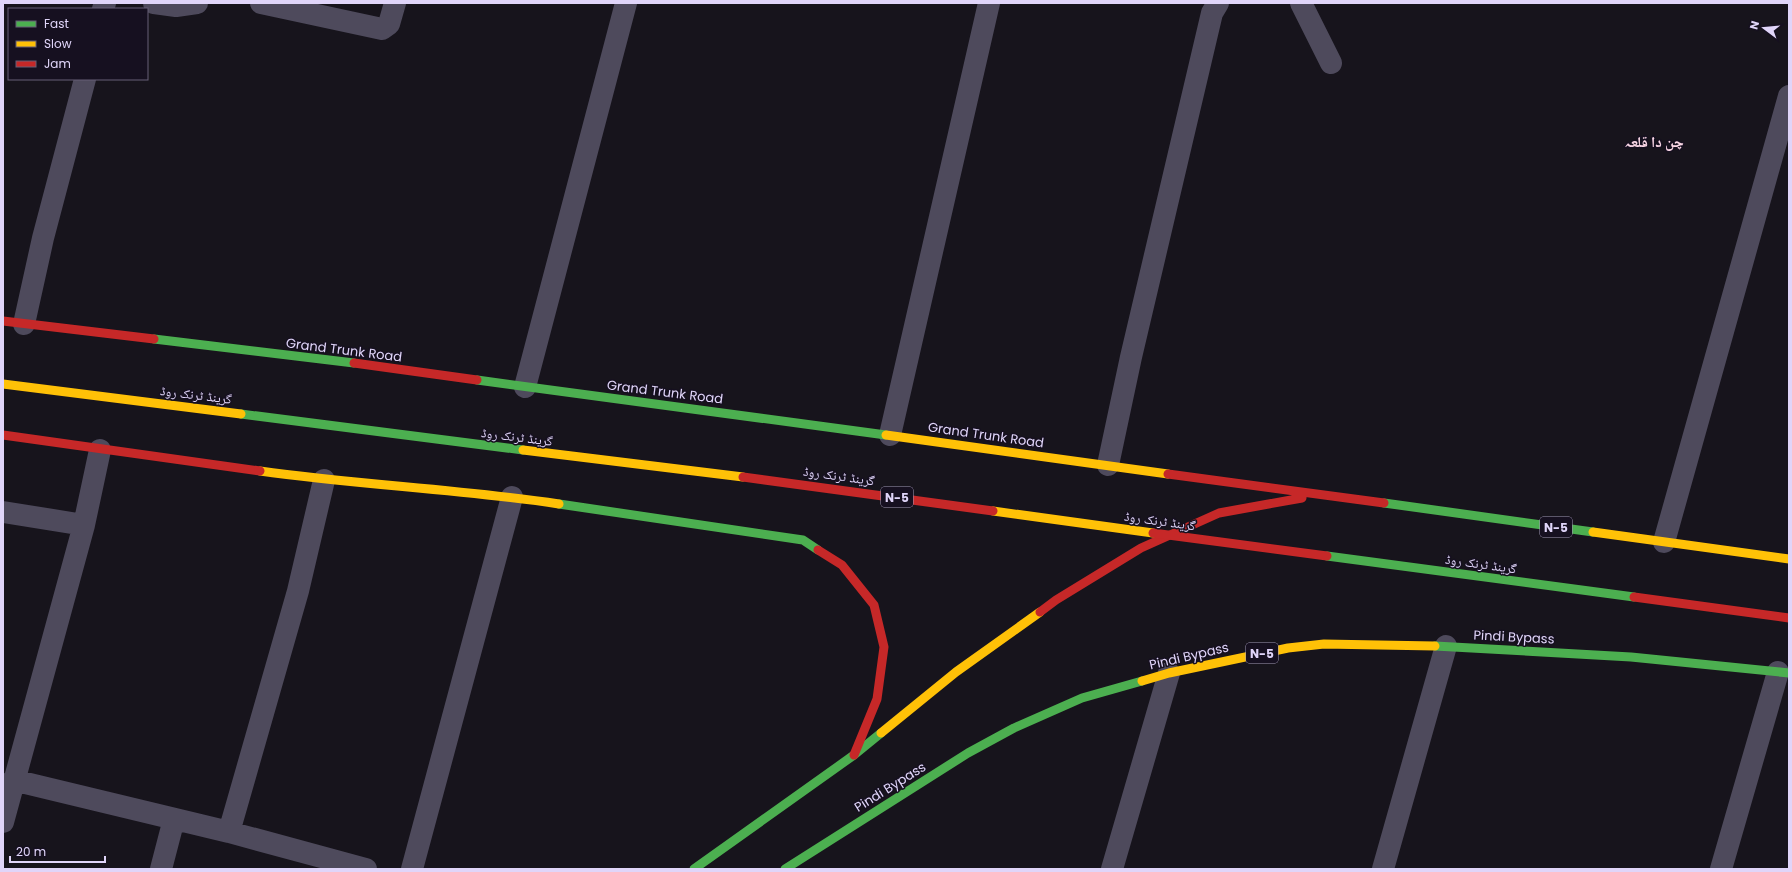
<svg xmlns="http://www.w3.org/2000/svg" width="1792" height="872" viewBox="0 0 1792 872" font-family="Poppins,'Noto Naskh Arabic',sans-serif">
<style>
.lines{fill:none;stroke-linecap:round;stroke-linejoin:round}
.street{stroke:#4e4a5c;stroke-width:22}
.fast{stroke:#4caf50;stroke-width:9}
.slow{stroke:#ffc107;stroke-width:9}
.jam{stroke:#c62828;stroke-width:9}
.fast-bridge{stroke:#4caf50;stroke-width:9}
.slow-bridge{stroke:#ffc107;stroke-width:9}
.jam-bridge{stroke:#c62828;stroke-width:9}
.labels{text-anchor:middle;dominant-baseline:central;stroke-width:3;stroke-linejoin:round;paint-order:stroke}
.shield{fill:#161020;stroke:#a39ab8;stroke-width:1}
.shield-label{font-size:12px;font-weight:bold;fill:#e0d5f9}
.street-label{font-size:13px;fill:#e0d5f9;stroke:#161020}
.quarter-label{font-size:15px;font-weight:bold;fill:#fad7e6;stroke:#161020}
</style>
<rect width="100%" height="100%" fill="#17141c"/>
<g class="lines">
<path class="street" d="M154 3 176 6 197 3
M261 3 382 29 389 24 395 3
M1301 3 1331 63
M103 9 105 3
M24 324 43 238 85 79
M525 387 626 3
M890 435 989 3
M1108 465 1131 357 1212 13 1218 3
M3 512 84 525
M1664 542 1789 96
M13 780 229 832 366 869
M3 822 84 525 100 450
M229 832 298 591 324 480
M161 869 174 819
M412 869 512 497
M1112 869 1169 673
M1383 869 1446 646
M1721 869 1778 672"/>
<path class="fast" d="M154 339 354 363
M477 380 886 435
M1384 503 1593 532
M559 504 803 540 818 550
M1435 646 1631 657 1789 673
M694 869 854 755 881 733
M785 869 968 753 1014 728 1082 698 1142 681"/>
<path class="slow" d="M886 435 1168 474
M260 471C359 485 459 489 559 504
M1593 532 1789 559
M1142 681 1169 673 1288 648 1324 644 1435 646
M881 733 956 672 1040 612"/>
<path class="jam" d="M3 321 154 339
M354 363 477 380
M3 435 260 471
M1168 474 1384 503
M818 550 842 565 874 605 884 647 877 699 854 755
M1040 612 1056 600 1141 548 1219 513 1302 498"/>
<path class="fast-bridge" d="M241 414 523 450
M1327 556 1634 597"/>
<path class="slow-bridge" d="M3 384 241 414
M523 450 743 477
M993 511 1153 533"/>
<path class="jam-bridge" d="M743 477 993 511
M1153 533 1327 556
M1634 597 1789 618"/>
</g>
<g class="labels">
<g class="shield">
<rect x="881" y="487" width="32" height="20" rx="3"/>
<rect x="1540" y="517" width="32" height="20" rx="3"/>
<rect x="1246" y="643" width="32" height="20" rx="3"/>
</g>
<g class="shield-label">
<text x="897" y="497">N-5</text>
<text x="1556" y="527">N-5</text>
<text x="1262" y="653">N-5</text>
</g>
<g class="street-label">
<text transform="translate(344 350) rotate(7)">Grand Trunk Road</text>
<text transform="translate(665 392) rotate(7)">Grand Trunk Road</text>
<text transform="translate(196 395) rotate(7)">گرینڈ ٹرنک روڈ</text>
<text transform="translate(986 435) rotate(8)">Grand Trunk Road</text>
<text transform="translate(517 437) rotate(7)">گرینڈ ٹرنک روڈ</text>
<text transform="translate(839 476) rotate(8)">گرینڈ ٹرنک روڈ</text>
<text transform="translate(1160 521) rotate(8)">گرینڈ ٹرنک روڈ</text>
<text transform="translate(1481 564) rotate(8)">گرینڈ ٹرنک روڈ</text>
<text transform="translate(1514 637) rotate(3)">Pindi Bypass</text>
<text transform="translate(1189 656) rotate(-13)">Pindi Bypass</text>
<text transform="translate(890 787) rotate(-32)">Pindi Bypass</text>
</g>
<g class="quarter-label">
<text x="1654" y="141">چن دا قلعہ</text>
</g>
</g>
<rect width="1792" height="872" fill="none" stroke="#e0d5f9" stroke-width="8"/>
<rect x="8" y="8" width="140" height="72" fill="#161020" stroke="#675f77"/>
<rect x="16" y="21" width="20" height="6" fill="#4caf50" stroke="#675f77"/>
<text x="44" y="28" font-size="12" fill="#e0d5f9">Fast</text>
<rect x="16" y="41" width="20" height="6" fill="#ffc107" stroke="#675f77"/>
<text x="44" y="48" font-size="12" fill="#e0d5f9">Slow</text>
<rect x="16" y="61" width="20" height="6" fill="#c62828" stroke="#675f77"/>
<text x="44" y="68" font-size="12" fill="#e0d5f9">Jam</text>
<g transform="translate(1764 28) rotate(286)" stroke="#161020" stroke-width="3" paint-order="stroke">
<path d="M0-3L7 15L0 10L-7 15Z" fill="#e0d5f9"/>
<text y="-6" font-size="11" font-weight="bold" text-anchor="middle" fill="#e0d5f9">N</text>
</g>
<path d="M10 856v6h95v-6" fill="none" stroke="#e0d5f9" stroke-width="2"/>
<text x="16" y="856" font-size="12" fill="#e0d5f9" stroke="#161020" stroke-width="3" paint-order="stroke">20 m</text>
</svg>
